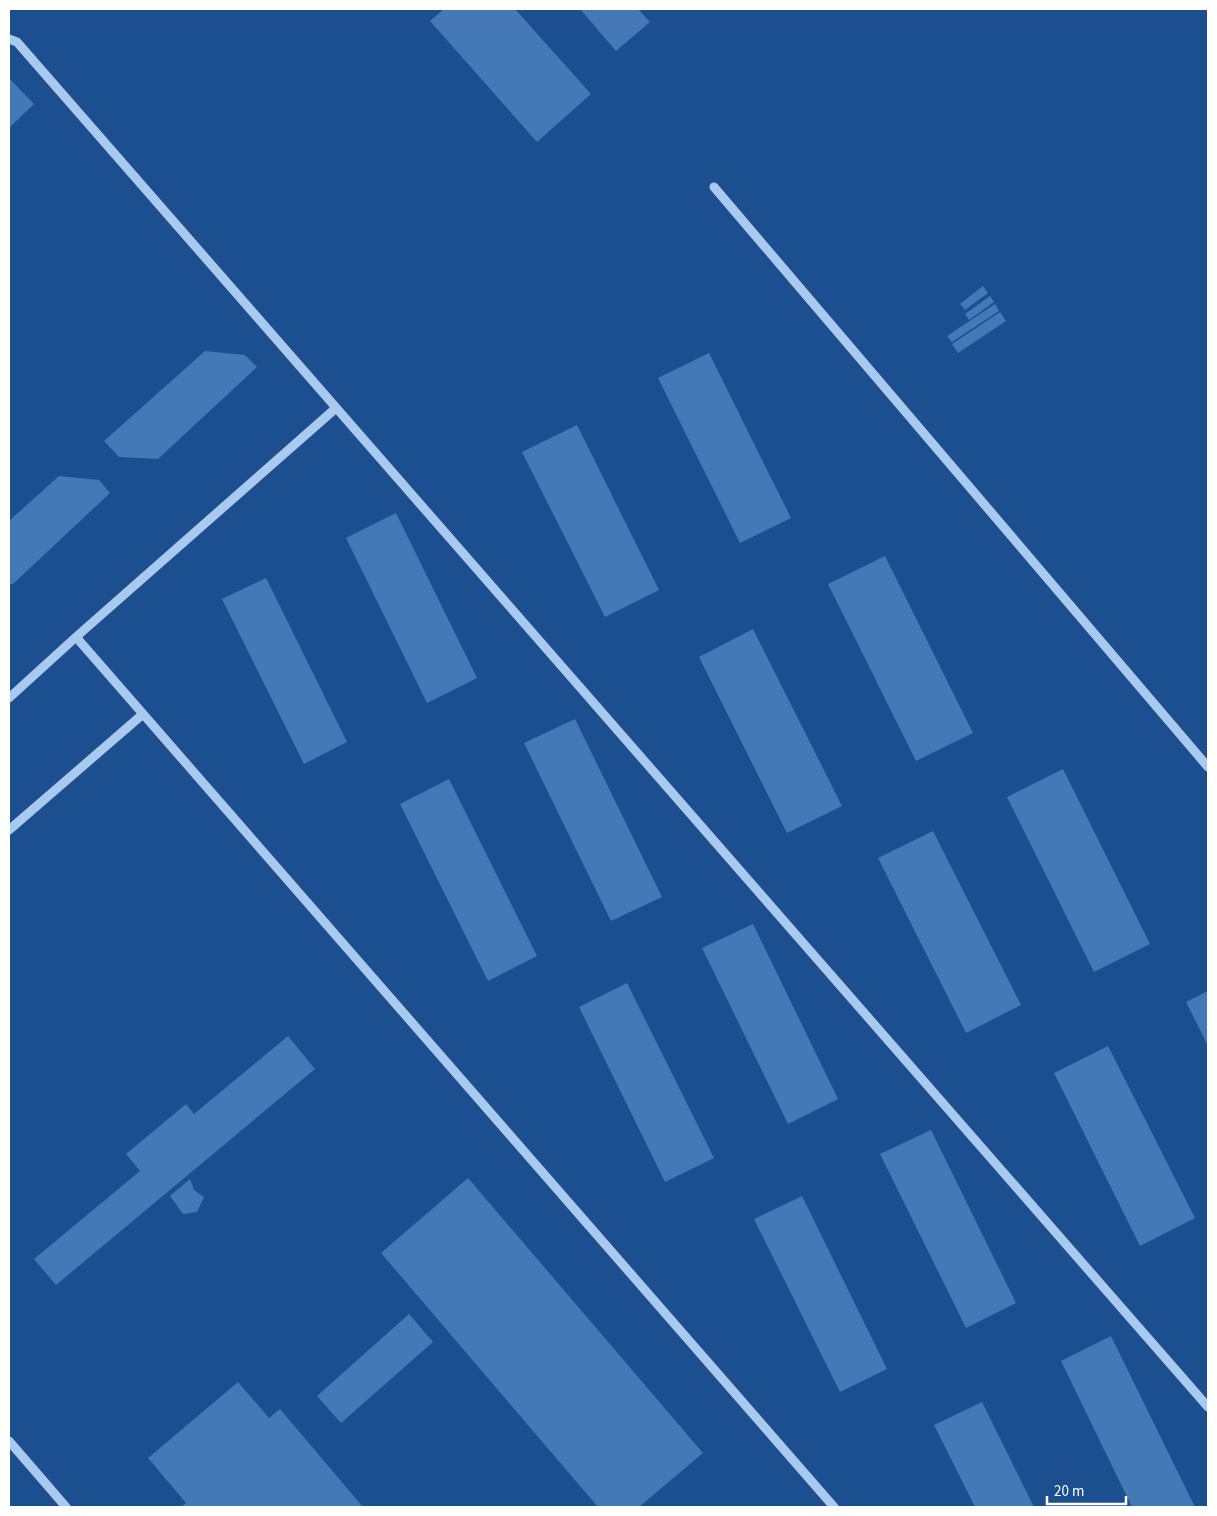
<svg xmlns="http://www.w3.org/2000/svg" width="1217" height="1516" viewBox="0 0 1217 1516" font-family="'Source Sans 3',sans-serif">
<style>
.building{fill:#4478b7}
.lines{fill:none;stroke-linecap:round;stroke-linejoin:round}
.minor{stroke:#a9c9ee;stroke-width:9}
</style>
<rect width="100%" height="100%" fill="#1b4f8f"/>
<path class="building" d="M444 9H515L591 94 537 142 430 21Z
M580 9H638L650 22 616 51Z
M9 78 34 104 9 128Z
M983 286 988 293 965 310 960 304Z
M990 296 994 302 969 320 965 314Z
M995 304 999 311 952 342 947 336Z
M1000 312 1006 321 958 353 952 344Z
M205 351 245 355 257 367 158 459 119 457 104 441Z
M709 353 791 518 740 543 658 378Z
M577 425 659 590 605 617 522 452Z
M59 476 99 480 110 493 13 584H9V521Z
M396 513 477 678 427 703 346 538Z
M885 556 973 733 916 761 828 584Z
M266 578 347 742 304 764 222 599Z
M753 629 842 806 787 833 699 657Z
M575 719 662 897 611 921 524 743Z
M1063 769 1150 944 1094 972 1007 797Z
M449 779 537 956 488 981 400 804Z
M933 831 1021 1005 966 1033 878 858Z
M753 924 838 1099 788 1124 702 948Z
M627 983 714 1158 665 1182 579 1007Z
M1208 991V1046L1186 1002Z
M288 1036 315 1069 56 1285 34 1259 140 1171 126 1154 186 1104 194 1114Z
M1108 1046 1195 1218 1140 1246 1054 1073Z
M931 1130 1016 1303 966 1328 880 1154Z
M468 1178 703 1453 639 1507H598L381 1253Z
M190 1179 194 1190 204 1197 197 1212 183 1214 170 1196Z
M802 1196 887 1369 840 1392 754 1219Z
M409 1314 433 1342 341 1423 317 1396Z
M1111 1336 1195 1507H1132L1061 1361Z
M238 1382 269 1418 280 1409 363 1507H181L186 1503 148 1458Z
M982 1402 1034 1507H975L934 1425Z"/>
<g class="lines">
<path class="minor" d="M9 39 17 42 1208 1407
M714 187 1208 767
M76 637 834 1507
M9 698 76 637 336 408
M9 830 143 714
M9 1441 66 1507"/>
</g>
<rect width="1217" height="1516" fill="none" stroke="#ffffff" stroke-width="20"/>
<path d="M1047 1496v8h79v-8" fill="none" stroke="#ffffff" stroke-width="2.5"/>
<text x="1054" y="1496" font-size="15" fill="#ffffff" stroke="#1b4f8f" stroke-width="4" paint-order="stroke">20 m</text>
</svg>
